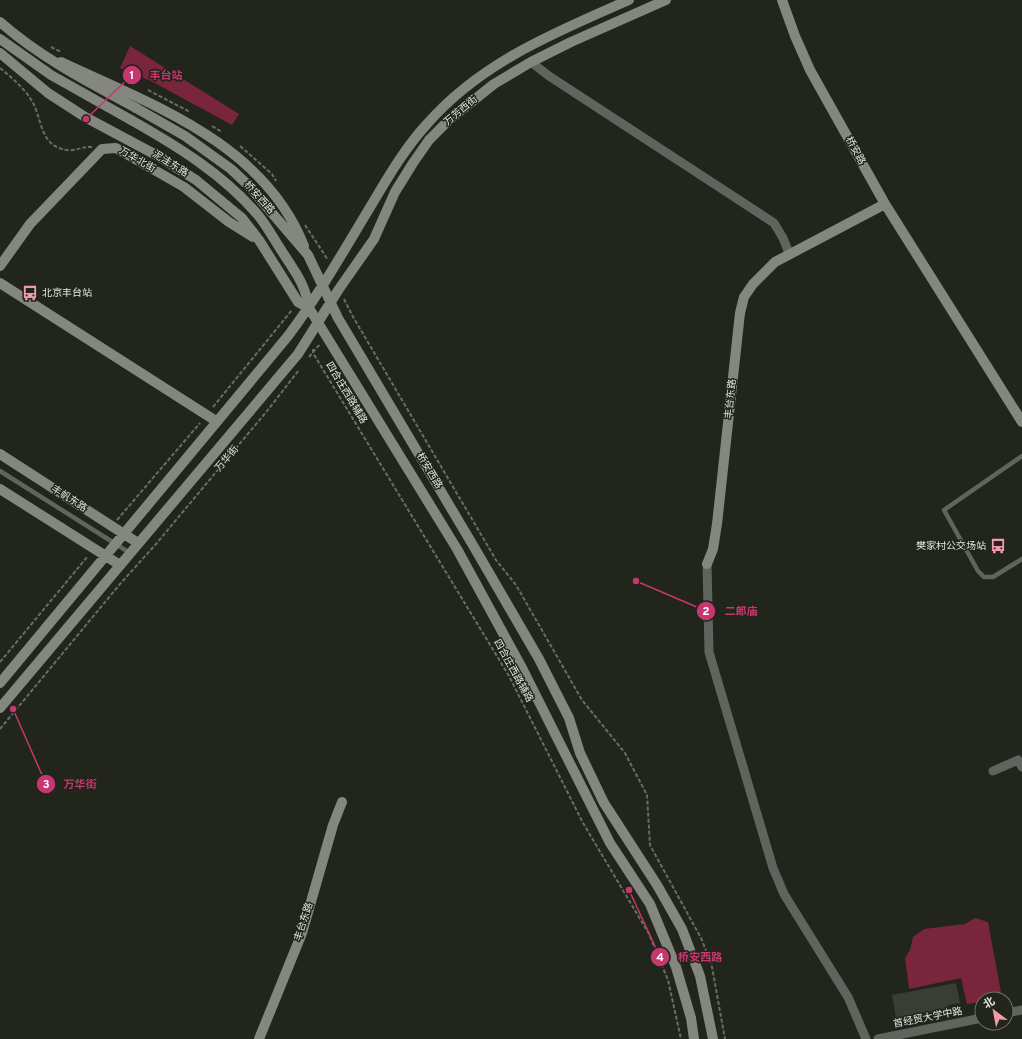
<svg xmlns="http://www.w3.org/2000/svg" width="1022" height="1039" viewBox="0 0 1022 1039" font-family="Overpass,'Noto Sans SC',sans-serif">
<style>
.green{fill:#78253d}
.building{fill:#393e34}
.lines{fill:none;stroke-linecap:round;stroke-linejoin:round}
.path{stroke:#696d64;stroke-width:2;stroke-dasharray:4 2;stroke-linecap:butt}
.lane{stroke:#61635e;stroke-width:4.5}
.street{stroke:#61635e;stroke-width:9}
.secondary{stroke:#84877f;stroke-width:10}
.secondary-bridge{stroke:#84877f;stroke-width:10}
.labels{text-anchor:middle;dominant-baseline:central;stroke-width:3;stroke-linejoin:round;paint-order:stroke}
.street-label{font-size:10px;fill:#e2e5de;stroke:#21251b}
.poi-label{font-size:10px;fill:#e2e5de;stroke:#21251b;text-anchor:start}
.leader{fill:none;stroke:#c7376f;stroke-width:1.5}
.callout-dot{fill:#c7376f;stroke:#21251b;stroke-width:1.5}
.mark-label{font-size:12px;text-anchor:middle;font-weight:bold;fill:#fff}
.callout-label{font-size:11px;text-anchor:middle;font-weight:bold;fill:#c7376f;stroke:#21251b;stroke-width:3;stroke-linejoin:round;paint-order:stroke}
</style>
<rect width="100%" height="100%" fill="#21251b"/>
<path class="green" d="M130 46 239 114 232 125 151 81 120 68Z
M975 918 988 922 1002 998 982 999V1002L967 1004 961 978 909 989 905 958 910 950 913 937 924 929 965 924Z"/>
<path class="building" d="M956 983 960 1003 948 1005 949 1008 896 1018 892 995Z"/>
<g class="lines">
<path class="path" d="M51 47 61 52
M0 68C12 78 24 88 32 101 41 116 40 141 59 148 75 154 79 146 92 147
M148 90 190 112
M212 126 222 132
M240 146 272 174 276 181
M305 225 328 260
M344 299 352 315 496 560 516 585 582 700 625 753 647 795 650 845 702 940 712 967 725 1039
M313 349V353L509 676 583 823 649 934 668 980 681 1039
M309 357 320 344
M213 407 292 310
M117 520 200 423
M0 662 88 556
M0 729 120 584 156 544 267 411 299 370"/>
<path class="lane" d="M1022 456 944 510 978 571 984 577H993L1022 559
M0 471 130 553"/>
<path class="street" d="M531 62 549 76 774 223 783 238 789 253
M707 564 709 652 773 868 784 894 848 997 866 1039
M993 771 1018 760 1022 767
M1006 1013 1022 1010
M878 1039 982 1018"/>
<path class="secondary" d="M0 53 48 93 85 117 158 156 196 180 242 218 259 240 298 302 309 308
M61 62C153 105 264 144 304 246
M136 108 185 136 231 169 248 185 308 255 338 318 474 547 539 659 569 718 580 753 604 803 657 885 682 929 700 976 713 1039
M131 120C177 146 223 174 258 215 267 226 275 241 283 253 296 273 305 284 309 308L457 549 522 668 610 843 650 904 676 967 691 1018 694 1039
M885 204 1022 422
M0 266 30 224 102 149 116 148 184 187 229 222 253 237
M0 283 216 421
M0 454 138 543
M0 489 120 565
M707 564 713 549 717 524 740 313 744 297 753 284 775 262 885 204 810 70 795 36 782 0
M0 683 288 336C318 296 343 252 369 209 387 179 404 149 427 124 481 62 556 32 629 0
M0 708 298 354 339 289 374 239 395 192 413 163 429 140 449 120 494 84 531 62 571 42 666 0
M259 1039 302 933 333 825 342 802"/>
<path class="secondary-bridge" d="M0 22C41 58 88 82 136 108
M0 39 51 75 131 120"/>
</g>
<defs>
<symbol id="bus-bare" viewBox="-9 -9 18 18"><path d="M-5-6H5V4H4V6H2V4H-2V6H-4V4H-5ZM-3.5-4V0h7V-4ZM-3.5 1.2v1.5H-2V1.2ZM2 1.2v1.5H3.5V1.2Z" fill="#f29aac" stroke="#21251b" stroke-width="2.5" paint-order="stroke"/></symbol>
</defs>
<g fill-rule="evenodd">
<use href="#bus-bare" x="19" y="282" width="22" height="22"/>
<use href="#bus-bare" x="987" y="535" width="22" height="22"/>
</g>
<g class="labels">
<g class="street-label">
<text transform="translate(461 111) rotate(-40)">万芳西街</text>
<text transform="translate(855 151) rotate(61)">桥安路</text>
<text transform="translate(137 160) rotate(30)">万华北街</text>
<text transform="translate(170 164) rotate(32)">泥洼东路</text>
<text transform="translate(259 198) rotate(48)">桥安西路</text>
<text transform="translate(346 393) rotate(59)">四合庄西路辅路</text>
<text transform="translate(731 399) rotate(-84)">丰台东路</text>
<text transform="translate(227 459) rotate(-50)">万华街</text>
<text transform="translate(429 471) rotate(59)">桥安西路</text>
<text transform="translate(69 499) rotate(33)">丰帆东路</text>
<text transform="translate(513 671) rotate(61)">四合庄西路辅路</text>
<text transform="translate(304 922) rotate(-72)">丰台东路</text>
<text transform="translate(928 1018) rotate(-11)">首经贸大学中路</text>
</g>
<g class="poi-label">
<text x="42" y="293">北京丰台站</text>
<text x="986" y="546" text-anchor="end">樊家村公交场站</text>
</g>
</g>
<path class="leader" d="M86 119L132 75M636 581L706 611M13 709L46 784M629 890L660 957"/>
<g class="callout-dot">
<circle cx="86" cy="119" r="4"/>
<circle cx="636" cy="581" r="4"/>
<circle cx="13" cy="709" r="4"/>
<circle cx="629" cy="890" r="4"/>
<circle cx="132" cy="75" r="10"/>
<circle cx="706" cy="611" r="10"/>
<circle cx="46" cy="784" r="10"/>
<circle cx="660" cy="957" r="10"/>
</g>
<g class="mark-label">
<text x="132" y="79">1</text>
<text x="706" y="615">2</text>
<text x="46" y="788">3</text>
<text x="660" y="961">4</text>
</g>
<g class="callout-label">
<text x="166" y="79">丰台站</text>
<text x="741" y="615">二郎庙</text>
<text x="80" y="788">万华街</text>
<text x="700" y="961">桥安西路</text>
</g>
<g transform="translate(994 1011) rotate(328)"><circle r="19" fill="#21251b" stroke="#6e7269"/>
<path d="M0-3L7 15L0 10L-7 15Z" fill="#f29aac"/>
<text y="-6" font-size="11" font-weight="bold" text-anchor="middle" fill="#e2e5de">北</text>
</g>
</svg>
